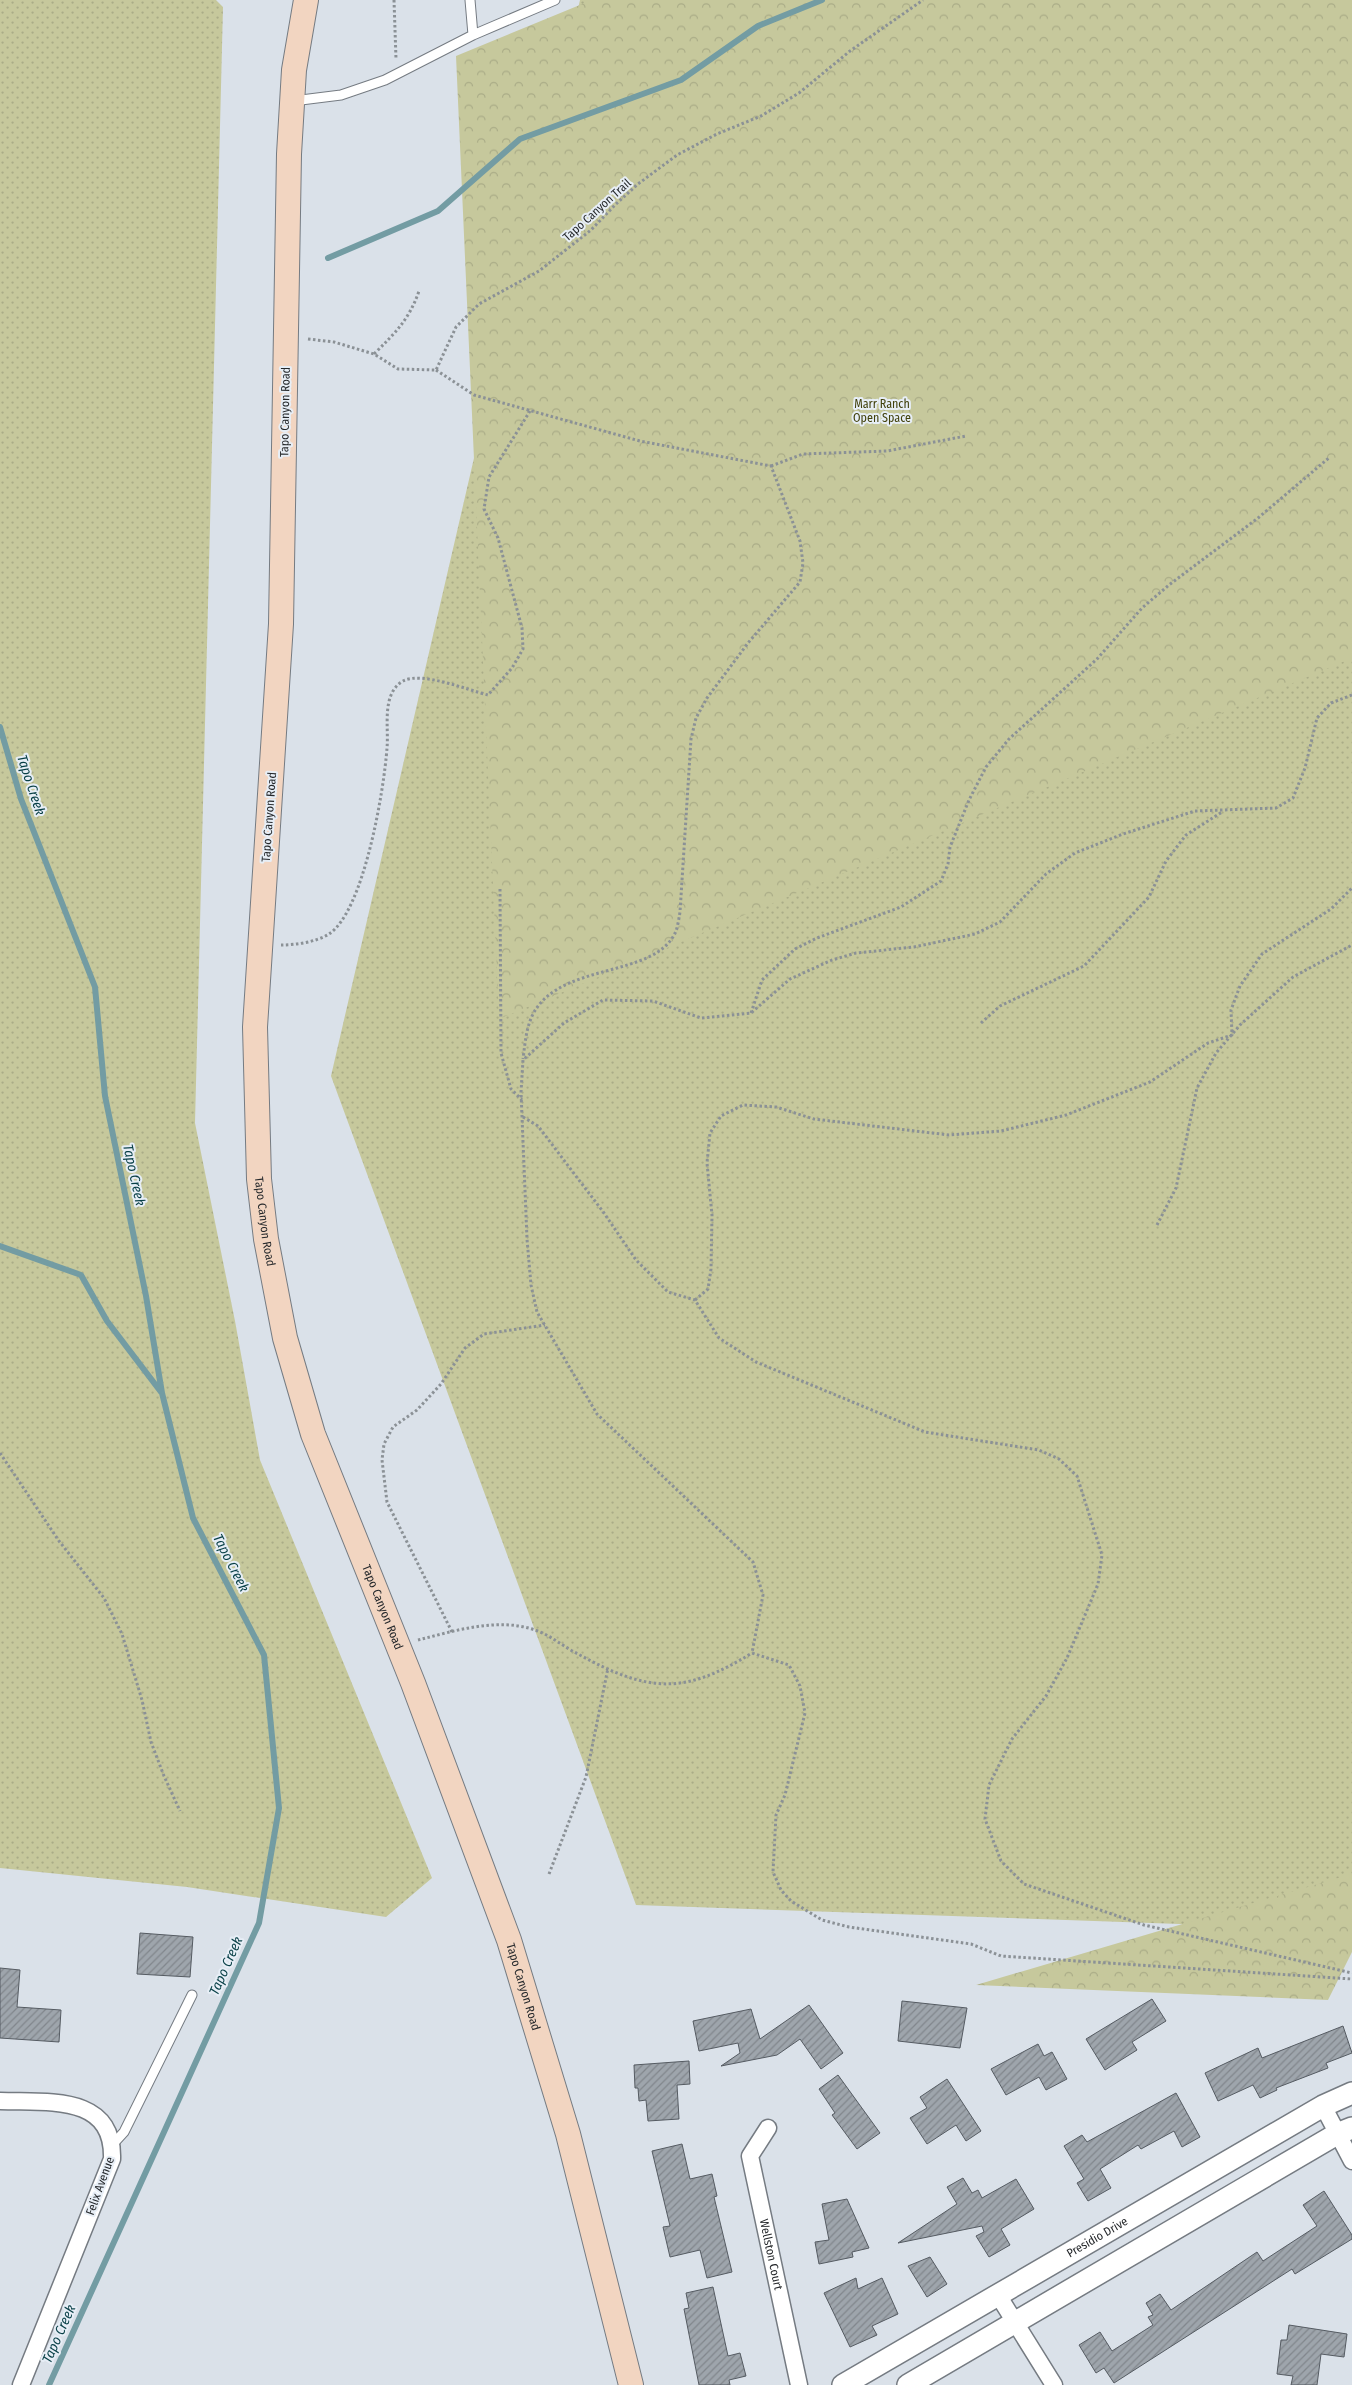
<svg xmlns="http://www.w3.org/2000/svg" width="1352" height="2385" viewBox="0 0 1352 2385" font-family="'Fira Sans Condensed',sans-serif">
<style>
.grass{fill:url(#grass-dots)}
.park{fill:url(#park-crowns)}
.lines{fill:none;stroke-linecap:round;stroke-linejoin:round}
.stream{stroke:#739ca3;stroke-width:6}
.building{fill:url(#building-hatch);stroke:#555b62}
.service-casing{stroke:#757b82;stroke-width:11}
.minor-casing{stroke:#757b82;stroke-width:19}
.tertiary-casing{stroke:#757b82;stroke-width:24}
.secondary-casing{stroke:#757b82;stroke-width:26}
.path{stroke:#8b9196;stroke-width:3;stroke-dasharray:2.5 2.5;stroke-linecap:butt}
.service{stroke:#fff;stroke-width:9}
.minor{stroke:#fff;stroke-width:16}
.tertiary{stroke:#fff;stroke-width:21}
.secondary{stroke:#f2d5c1;stroke-width:24}
.labels{text-anchor:middle;dominant-baseline:central;stroke-width:4;stroke-linejoin:round;paint-order:stroke}
.street-label{font-size:12px;fill:#25282b;stroke:#e7eef6}
.park-label{font-size:12px;fill:#41410b;stroke:#e7eef6}
.water-label{font-size:14px;font-style:italic;fill:#083f46;stroke:#e7eef6}
</style>
<defs>
<pattern id="grass-dots" width="8" height="8" patternUnits="userSpaceOnUse" patternTransform="scale(1.25)"><rect width="8" height="8" fill="#c6c89c"/><path d="M2 2h.1M6 6h.1" fill="none" stroke="#aaac87" stroke-width="1.8" stroke-linecap="round"/></pattern>
<pattern id="park-crowns" width="20" height="18" patternUnits="userSpaceOnUse" patternTransform="scale(1.25)"><rect width="20" height="18" fill="#c6c89c"/><path d="M2 6a3 3 0 1 1 6 0M12 15a3 3 0 1 1 6 0" fill="none" stroke="#aaac87"/></pattern>
<pattern id="building-hatch" width="6" height="6" patternUnits="userSpaceOnUse" patternTransform="scale(1.25)"><rect width="6" height="6" fill="#9ea5ac"/><path d="M-1 1l2-2M0 6l6-6M5 7l2-2" fill="none" stroke="#81868c"/></pattern>
</defs>
<rect width="100%" height="100%" fill="#dae1e9"/>
<path class="grass" d="M0 0H216L223 7 195 1123 235 1321 260 1460 432 1878 386 1917 187 1887 0 1868Z
M580 0H1352V1930L636 1905 331 1076Z"/>
<path class="park" d="M592 0H1352V658L499 1019 456 56Z
M1352 1874V1952L1328 2000 976 1985Z"/>
<g class="lines">
<path class="stream" d="M328 258 438 211 520 139 681 80 758 26 822 0
M0 727 21 799 95 987 105 1096 146 1296 162 1393 193 1518 264 1655 279 1808 259 1923 49 2385
M0 1246 81 1275 107 1321 161 1392"/>
</g>
<path class="building" d="M140 1933 193 1937 190 1977 137 1974Z
M0 1968 20 1970 17 2007 61 2010 59 2042 0 2038Z
M1152 1999 1166 2021 1132 2042 1137 2050 1105 2070 1086 2039Z
M902 2001 967 2008 960 2048 898 2041Z
M809 2005 843 2053 821 2069 800 2039 777 2055 721 2066 740 2053 738 2043 699 2051 693 2021 751 2009 760 2039Z
M1343 2026 1352 2053 1326 2063 1328 2068 1276 2088 1277 2090 1260 2098 1253 2085 1218 2101 1205 2073 1258 2048 1262 2058Z
M1038 2044 1044 2056 1052 2052 1067 2079 1046 2090 1039 2077 1006 2095 991 2069Z
M689 2061 690 2084 677 2085 679 2119 648 2121 646 2100 639 2101 638 2088H635L634 2065Z
M838 2075 880 2133 857 2149 832 2115 835 2113 819 2089Z
M947 2079 981 2131 966 2141 956 2125 927 2144 910 2118 927 2108 920 2097Z
M1176 2093 1200 2137 1182 2147 1174 2131 1141 2149 1138 2145 1100 2169 1111 2188 1088 2201 1077 2183 1084 2179 1064 2146 1082 2135 1087 2142Z
M682 2144 690 2179 712 2174 717 2196 714 2197 732 2272 707 2278 700 2250 670 2257 663 2227 670 2226 652 2151Z
M963 2178 972 2193 978 2190 982 2198 1016 2179 1034 2209 1001 2229 1010 2245 989 2257 976 2236 984 2232 982 2226 898 2243 957 2204 947 2187Z
M1324 2191 1352 2235V2239L1295 2274 1292 2269 1114 2383 1104 2368 1096 2373 1079 2345 1100 2332 1112 2351 1153 2325 1148 2317 1153 2315 1146 2303 1160 2294 1171 2310 1257 2252 1263 2261 1317 2226 1303 2205Z
M847 2199 869 2248 852 2252 853 2257 819 2264 815 2242 829 2240 822 2204Z
M930 2257 947 2284 927 2297 908 2266Z
M856 2278 858 2289 882 2278 898 2314 872 2326 877 2335 850 2347 824 2293Z
M713 2287 728 2356 740 2353 746 2376 729 2380 730 2385H699L684 2309 689 2308 686 2293Z
M1289 2325 1347 2334 1344 2357 1321 2354 1317 2385H1291L1293 2376 1277 2374 1281 2340H1287Z"/>
<g class="lines">
<defs>
<path id="service" d="M470 0 473 35
M293 101 341 95 385 80 473 35 555 0
M113 2144 124 2132 192 1995"/>
<g id="minor">
<path d="M0 2101C46 2103 114 2093 112 2159L21 2385"/>
<path d="M1323 2106 1352 2161"/>
<path id="s1" d="M768 2128 750 2156 799 2385"/>
<path d="M998 2295 1054 2385"/>
</g>
<g id="tertiary">
<path id="s2" d="M843 2385 1323 2106 1352 2093"/>
<path d="M908 2385 1337 2134 1352 2128"/>
</g>
<g id="secondary">
<path id="s3" d="M306 0 294 70 289 154 281 624 255 1027 259 1179 266 1239 285 1338 313 1434 413 1683 509 1940 568 2134 631 2385"/>
</g>
</defs>
<use href="#service" class="service-casing"/>
<use href="#minor" class="minor-casing"/>
<use href="#tertiary" class="tertiary-casing"/>
<use href="#secondary" class="secondary-casing"/>
<path class="path" d="M394 0 396 59
M308 339 334 342 374 354 398 369 436 370 456 327 479 304 539 271 591 230 616 204 638 184 677 155 717 134 761 116 799 93 850 51 923 0
M374 354C395 333 409 320 419 291
M436 370 474 395 640 441 771 466 800 541 803 563 800 582 748 643 707 698 696 718 691 739 680 912C679 918 678 925 676 931 656 979 561 961 533 1014 526 1028 525 1044 523 1059
M771 466 803 454 887 451 966 436
M1352 695 1331 703 1317 718 1305 768 1293 798 1276 808 1195 811 1123 834 1075 853 1046 874 1000 922 975 934 914 947 856 953 832 960 790 979 751 1013 701 1018 653 1001 603 1000 564 1023 523 1060 521 1092 527 1239 531 1285 537 1312 597 1414 753 1562 763 1595 752 1653 789 1665 800 1686 805 1713 785 1795 776 1815 773 1872 781 1890 791 1901 822 1920 849 1927 971 1944 1001 1956 1352 1979
M500 889 501 1053 511 1089 522 1100
M281 945C296 945 316 942 329 934 364 911 384 790 387 748 389 727 381 694 403 681 421 671 468 690 488 695L512 668 523 649 522 628 498 538 484 509 489 477 530 411
M751 1013 762 980 795 949 817 938 901 907 941 881 948 864 950 847 969 800 986 767 1009 739 1097 659 1142 608 1169 585 1258 518 1330 457
M981 1023 1000 1006 1084 966 1149 897 1166 861 1186 835 1222 812
M523 1117 538 1126 604 1213 636 1260 668 1292 695 1300 719 1338 756 1362 925 1432 1039 1450 1059 1459 1077 1476 1102 1555 1098 1584 1067 1658 1046 1696 1012 1739 989 1785 985 1819 1001 1861 1024 1884 1144 1925 1352 1973
M1157 1225 1176 1188 1197 1088 1216 1053 1240 1025 1293 977 1352 945
M695 1300 708 1289 711 1269 712 1215 707 1163 710 1133 721 1116 743 1105 776 1107 814 1119 949 1135 1001 1131 1066 1115 1150 1082 1208 1043 1232 1035 1231 1010 1240 986 1262 954 1331 909 1352 888
M0 1453 59 1541 104 1598 122 1634 142 1700 151 1742 164 1776 180 1811
M452 1632 387 1502 382 1460 384 1444 393 1427 417 1410 441 1384 465 1348 484 1334 545 1325
M418 1640C454 1631 498 1617 535 1630 550 1635 564 1647 578 1654 649 1693 684 1695 752 1653
M549 1874 586 1777 608 1668"/>
<use href="#service" class="service"/>
<use href="#minor" class="minor"/>
<use href="#tertiary" class="tertiary"/>
<use href="#secondary" class="secondary"/>
</g>
<g class="labels">
<g class="street-label">
<text transform="translate(597 210) rotate(-42)">Tapo Canyon Trail</text>
<text transform="translate(285 412) rotate(-89)">Tapo Canyon Road</text>
<text transform="translate(269 817) rotate(-86)">Tapo Canyon Road</text>
<text stroke="none"><textPath href="#s3" startOffset="1224">Tapo Canyon Road</textPath></text>
<text stroke="none"><textPath href="#s3" startOffset="1629">Tapo Canyon Road</textPath></text>
<text stroke="none"><textPath href="#s3" startOffset="2034">Tapo Canyon Road</textPath></text>
<text transform="translate(100 2186) rotate(-70)">Felix Avenue</text>
<text stroke="none"><textPath href="#s2" startOffset="294">Presidio Drive</textPath></text>
<text stroke="none"><textPath href="#s1" startOffset="134">Wellston Court</textPath></text>
</g>
<g class="park-label">
<text x="882" y="404">Marr Ranch<tspan x="882" dy="14">Open Space</tspan></text>
</g>
<g class="water-label">
<text transform="translate(31 785) rotate(72)">Tapo Creek</text>
<text transform="translate(134 1175) rotate(78)">Tapo Creek</text>
<text transform="translate(231 1563) rotate(63)">Tapo Creek</text>
<text transform="translate(226 1966) rotate(-66)">Tapo Creek</text>
<text transform="translate(59 2334) rotate(-66)">Tapo Creek</text>
</g>
</g>
</svg>
